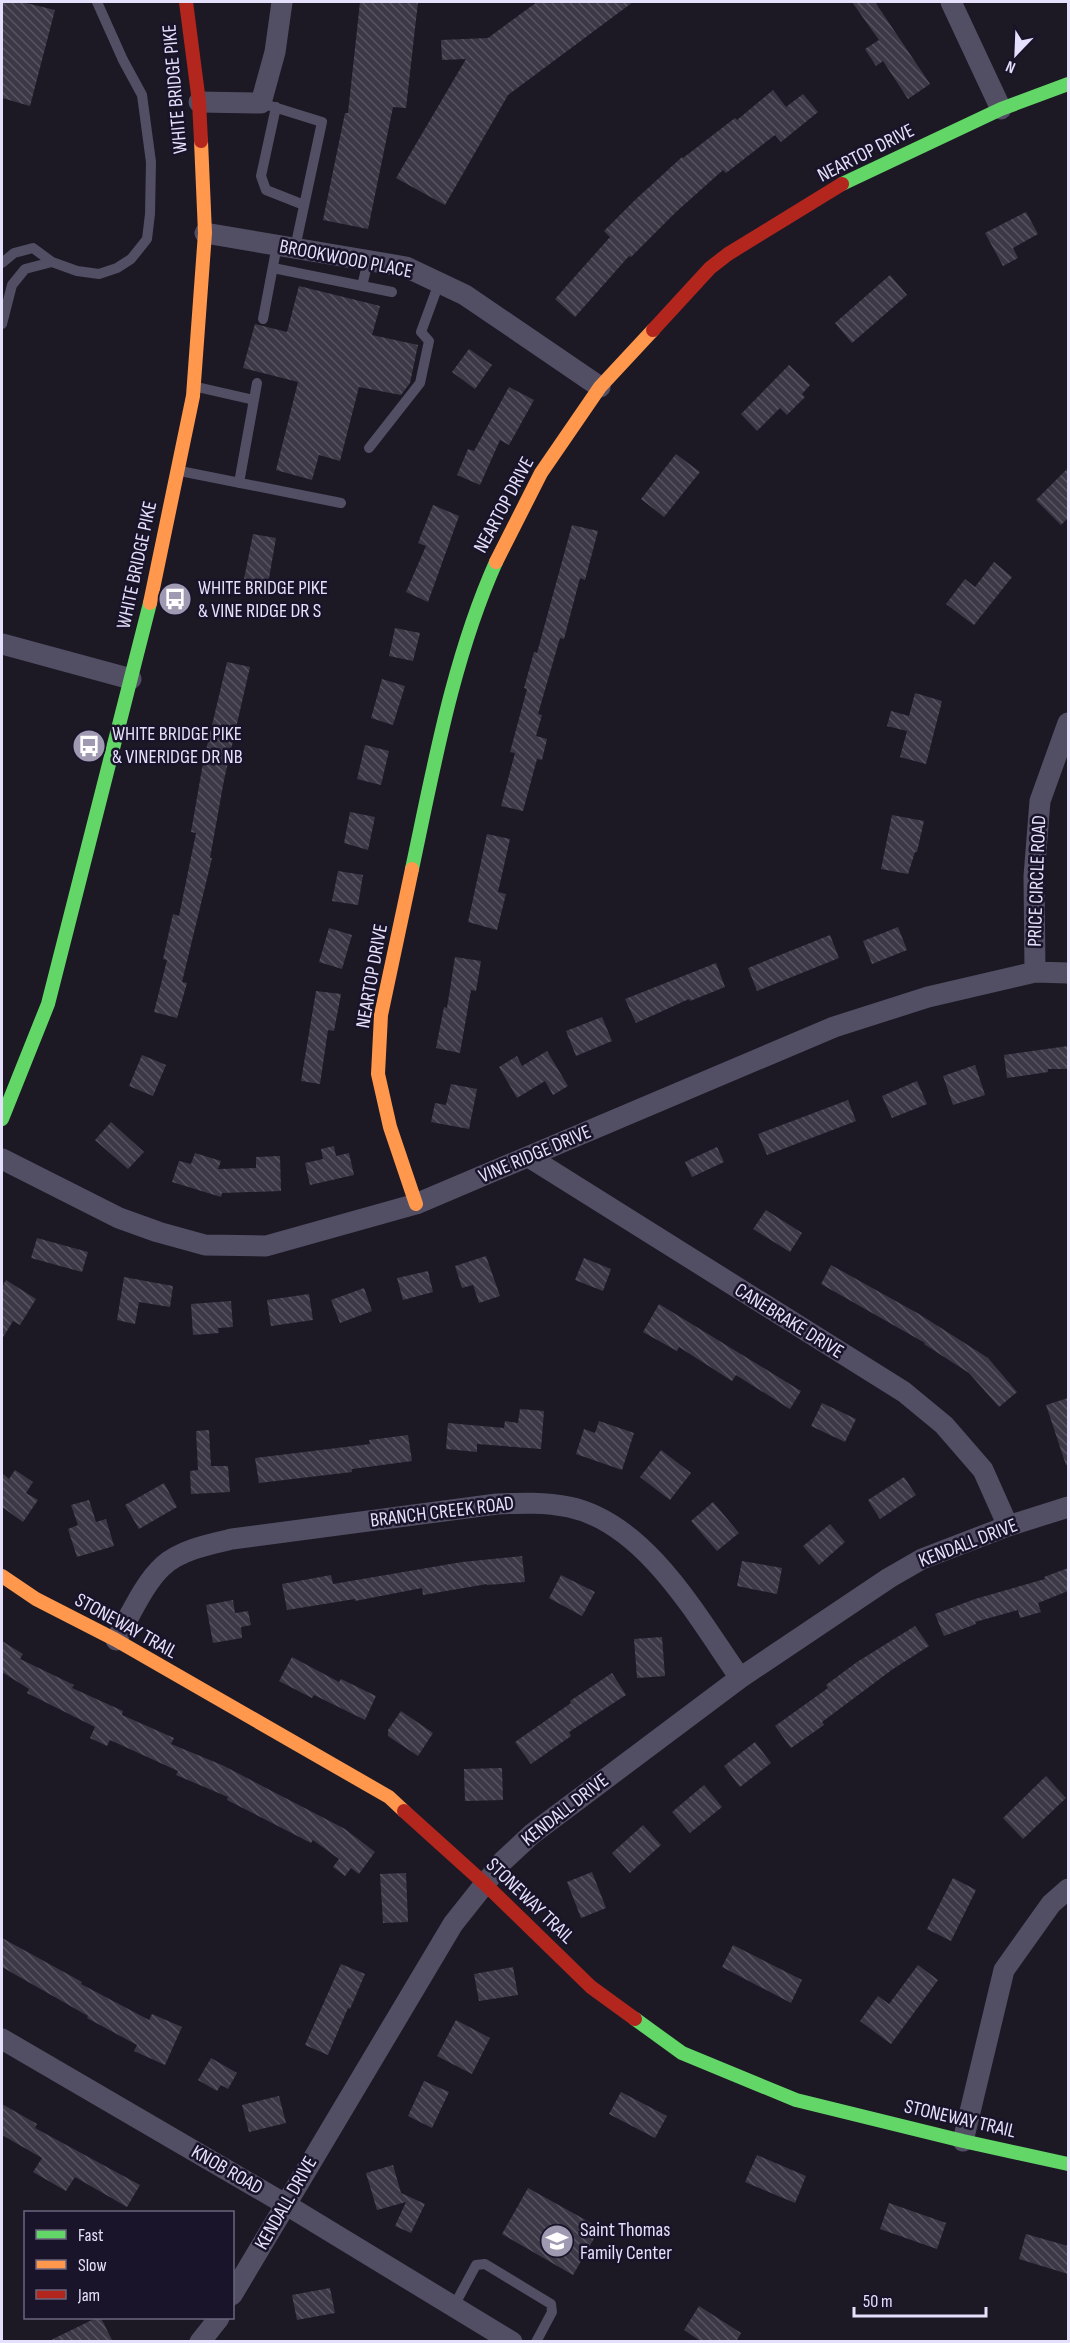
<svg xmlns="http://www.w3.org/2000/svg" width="1070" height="2343" viewBox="0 0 1070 2343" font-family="'Sofia Sans Condensed',sans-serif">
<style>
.building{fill:url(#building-back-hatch)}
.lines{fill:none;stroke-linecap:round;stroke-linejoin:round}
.lane{stroke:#524f65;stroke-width:10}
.street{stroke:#524f65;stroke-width:21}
.fast{stroke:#63d668;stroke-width:14}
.slow{stroke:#ff974d;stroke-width:14}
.jam{stroke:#b3261e;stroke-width:14}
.labels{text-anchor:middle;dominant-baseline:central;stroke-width:5;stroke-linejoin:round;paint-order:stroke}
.street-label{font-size:20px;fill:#e5e0fc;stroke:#19142a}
.poi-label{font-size:20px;fill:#e5e0fc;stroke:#19142a;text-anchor:start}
</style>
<defs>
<pattern id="building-back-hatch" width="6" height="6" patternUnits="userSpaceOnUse" patternTransform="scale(1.5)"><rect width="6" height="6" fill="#3c3846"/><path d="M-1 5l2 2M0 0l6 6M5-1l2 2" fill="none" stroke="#585462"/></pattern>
</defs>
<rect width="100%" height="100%" fill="#1c1925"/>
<path class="building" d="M2 2H22L55 10 30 106 2 98Z
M360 2H418L406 108 393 107 368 229 323 220 345 113H348Z
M537 2H633L508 95 445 205 396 178 466 59 442 60 441 40 488 38Z
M852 2H875L930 84 908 99 883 61 876 66 865 49 879 40Z
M773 90 786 107 803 94 818 112 781 142 775 135 726 173 723 170 676 212 631 257 629 256 575 317 555 299 610 237 604 231 635 200 682 157 683 158 735 118 737 120Z
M1026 212 1038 234 1013 248 1018 258 1003 266 985 233Z
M890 275 907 295 852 343 835 323Z
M299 286 380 306 372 335 418 345 410 383 401 395 359 387 340 461 319 455 312 480 276 470 298 382 243 368 255 324 287 332Z
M469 349 492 365 475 389 452 372Z
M789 365 810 385 802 394 805 397 787 415 780 408 757 431 741 414Z
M509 387 534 400 509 445 500 440 480 485 457 475 468 449 474 451Z
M676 454 700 472 664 517 641 499Z
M1068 468V518L1061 525 1036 500Z
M433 505 459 516 428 602 406 592 426 546 418 543Z
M572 525 598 531 585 580 580 578 564 639 560 638 538 714 542 715 536 736 547 739 542 760 537 759 523 811 501 806 515 753 510 752 527 689 524 688 534 652 537 653Z
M253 534 276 538 268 584 244 579Z
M994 562 1012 577 974 625 946 604 965 579 975 587Z
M395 628 420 633 413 661 389 656Z
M227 662 250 667 224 780 210 858H212L182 982 187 983 177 1018 154 1012 167 960 163 959 173 914 179 916 196 833 191 832 203 763Z
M382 679 405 686 393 725 371 718Z
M915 693 942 701 926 764 900 757 907 731 887 726 891 711 909 716Z
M365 745 389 751 381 785 357 779Z
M350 812 375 817 368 850 344 843Z
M892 815 924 821 917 852H915L908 874 881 869Z
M487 834 510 839 498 892 506 894 497 930 468 922Z
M338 871 363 875 358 905 332 901Z
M898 927 907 950 872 964 863 941Z
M329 928 352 935 342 969 319 962Z
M830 935 839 958 757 991 748 968Z
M455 957 481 961 476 991 471 990 460 1053 436 1048 444 1007 447 1008Z
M716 963 725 987 690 1001 689 999 636 1023 625 999Z
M316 991 341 994 334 1031 328 1030 320 1084 301 1081Z
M602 1017 612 1041 576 1056 566 1031Z
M1068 1046V1069H1048V1072L1007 1078 1004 1055Z
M547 1051 568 1086 553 1095 545 1081 517 1098 499 1067 517 1056 522 1066Z
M142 1055 166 1065 153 1096 129 1086Z
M975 1065 985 1095 953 1105 943 1076Z
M917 1081 927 1104 892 1118 882 1096Z
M451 1084 477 1089 469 1129 431 1122 435 1103 446 1105Z
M848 1100 856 1121 767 1155 758 1134Z
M111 1122 144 1152 128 1169 95 1140Z
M334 1146 336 1156 349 1153 354 1175 310 1185 305 1163 323 1159 321 1149Z
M717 1147 724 1162 692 1177 685 1162Z
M195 1153 221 1161 218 1169 256 1168V1157L280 1156 281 1191 222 1193 221 1197 172 1182 179 1161 191 1164Z
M766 1210 802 1233 790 1252 753 1229Z
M37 1238 88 1252 82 1272 31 1258Z
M486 1256 500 1296 479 1303 473 1285 462 1288 455 1266Z
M584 1258 611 1269 603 1291 575 1280Z
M831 1265 919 1314 988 1358 1017 1392 999 1407 969 1373 924 1344 925 1343 821 1284Z
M428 1271 433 1292 403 1300 397 1278Z
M124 1277 173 1286 170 1307 139 1302 135 1324 117 1320Z
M6 1280 36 1299 20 1325 13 1321 2 1339V1287Z
M364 1288 372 1311 340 1323 331 1300Z
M309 1294 313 1320 271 1326 267 1300Z
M231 1301 233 1327 218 1328 219 1333 193 1335 191 1304Z
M659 1304 801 1391 790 1409 736 1375 732 1381 679 1347 677 1351 643 1332Z
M1068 1398V1465H1066L1046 1405Z
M822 1403 856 1419 845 1442 811 1426Z
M520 1409 544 1411 541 1449 477 1444V1452L446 1449 448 1423 504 1428 505 1421 518 1423Z
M599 1421 634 1433 622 1470 576 1454 584 1429 595 1433Z
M209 1430 211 1466H228L230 1492 191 1494 190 1471 198 1470 196 1431Z
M408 1435 412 1461 352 1469V1472L259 1483 255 1458 370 1444 369 1440Z
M661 1450 691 1473 670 1500 640 1477Z
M15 1470 33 1482 26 1493 38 1500 23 1522 2 1507V1473L9 1479Z
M904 1477 916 1495 880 1519 868 1500Z
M164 1483 177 1507 139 1529 125 1505Z
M89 1500 96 1522 106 1519 114 1546 77 1557 68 1529 78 1525 71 1505Z
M713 1502 739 1533 717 1551 691 1521Z
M830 1524 845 1542 819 1565 803 1546Z
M522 1556 525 1582 487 1585V1584L423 1595 422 1588 355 1601V1599L287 1610 282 1584 331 1575 333 1584 462 1562Z
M742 1561 782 1568 777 1594 737 1586Z
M1068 1568V1591L1038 1603 1041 1612 1020 1618 1018 1610 975 1622 976 1624 944 1636 935 1614 975 1599 1045 1579 1044 1577Z
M561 1575 595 1592 582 1616 549 1598Z
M233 1600 235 1613 248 1611 251 1625 241 1627 242 1638 213 1643 206 1605Z
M915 1626 929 1646 893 1669 822 1722 824 1725 791 1748 775 1726 828 1688 826 1685 857 1662Z
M662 1637 665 1676 637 1678 634 1639Z
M2 1641 23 1654 20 1659 74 1685 72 1688 123 1711 122 1715 174 1738 171 1744 222 1765 345 1829 375 1852 359 1874 351 1868 345 1876 333 1867 339 1859 313 1840 311 1843 227 1800 228 1797 176 1775 178 1771 110 1740 107 1746 90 1738 95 1727 27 1693 29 1689 2 1672Z
M292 1657 339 1682 341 1679 376 1696 365 1720 314 1695 312 1698 279 1681Z
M612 1673 626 1695 569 1732 571 1736 531 1764 515 1742 571 1703 570 1701Z
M401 1711 433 1733 418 1756 388 1736V1730Z
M755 1742 771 1763 740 1787 724 1766Z
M502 1768 503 1800 465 1801 464 1769Z
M1046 1776 1066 1798 1023 1839 1003 1818Z
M704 1785 722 1807 690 1833 672 1812Z
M643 1825 661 1845 630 1873 612 1853Z
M592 1872 606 1908 581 1918 567 1882Z
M406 1873 408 1922 383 1923 380 1874Z
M953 1878 976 1890 951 1941 927 1929Z
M2 1938 82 1982 81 1984 149 2020 152 2014 182 2027 165 2065 134 2051 137 2045 87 2018 88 2016 2 1967Z
M733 1945 802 1980 791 2003 722 1967Z
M341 1964 365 1974 350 2009 348 2008 328 2055 305 2045Z
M918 1965 938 1980 891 2044 860 2021 878 1996 889 2004Z
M513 1967 518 1995 479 2001 474 1974Z
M456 2020 490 2038 472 2074 437 2056Z
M211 2058 237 2073 228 2089 221 2085 217 2091 198 2080Z
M424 2081 449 2092 432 2128 408 2116Z
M621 2092 667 2116 655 2138 609 2114Z
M279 2096 286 2123 249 2132 242 2105Z
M2 2104 37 2124 35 2128 140 2185 127 2207 75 2177 66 2191 33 2172 42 2158 2 2135Z
M757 2155 806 2176 795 2203 745 2182Z
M393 2165 401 2193 425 2204 411 2233 395 2226 406 2202 377 2210 366 2173Z
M528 2188 600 2228 573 2275 502 2234Z
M889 2203 946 2223 937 2249 880 2229Z
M1026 2234 1068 2246V2274L1019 2259Z
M330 2288 335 2313 297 2320 292 2295Z
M699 2306 741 2333 736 2342H702L684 2330Z
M96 2318H101L113 2342H47Z"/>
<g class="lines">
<path class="lane" d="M261 103 322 122 295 248
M276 107 261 176 266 190 304 205
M2 263 14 253 33 248 52 262
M273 268 392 292
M362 286 368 261
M263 319 277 245
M2 324 12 285 25 269 52 262 77 271 99 274 117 268 131 259 147 239 150 214 151 162 142 95 123 60 97 2
M197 387 254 400
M369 448 420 383 429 341 421 332 439 283
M180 471 341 503
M239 483 257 383
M454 2306 476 2265 485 2264 551 2304 552 2312 536 2342"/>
<path class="street" d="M951 2 1001 109
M199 102 261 103 275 52 282 2
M205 233 406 267 465 295 600 387
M2 644 131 679
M1035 972 1034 876 1040 801 1068 723
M529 1157 904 1392 944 1425 983 1470 1008 1526
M2 1159 119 1218 158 1232 205 1245 266 1246 416 1204 834 1027 928 997 1035 972 1068 973
M116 1640C129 1618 144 1583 163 1566 180 1550 210 1544 232 1539L497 1504C521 1503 545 1502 569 1507 646 1523 698 1618 740 1678
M2 2039 285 2204 512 2342
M963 2141 1004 1970 1051 1904 1068 1889
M232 2295 453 1924 503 1861 532 1834 740 1678 889 1578 922 1559 1008 1526 1068 1507
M200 2342 219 2318"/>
<path class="fast" d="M842 184 1001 109 1068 84
M412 869C434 766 453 658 496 562
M2 1119 48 1004 150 603
M635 2019 682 2053 796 2100 963 2141 1068 2164"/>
<path class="slow" d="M496 562 541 473 600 387 653 330
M150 603 193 396 205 233 201 141
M412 869 381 1015 378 1074 390 1127 416 1204
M2 1576 36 1599 116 1640 389 1797 404 1811"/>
<path class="jam" d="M186 2 199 102 201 141
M653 330 710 268 728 254 842 184
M404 1811 485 1884 591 1987 635 2019"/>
</g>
<defs>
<symbol id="bus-disc" viewBox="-11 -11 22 22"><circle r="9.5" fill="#9f9ab1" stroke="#19142a"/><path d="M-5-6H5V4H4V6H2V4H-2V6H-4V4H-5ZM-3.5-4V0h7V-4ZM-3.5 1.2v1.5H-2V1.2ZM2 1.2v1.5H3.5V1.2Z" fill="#fff"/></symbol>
<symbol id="school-disc" viewBox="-11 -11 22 22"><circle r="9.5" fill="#9f9ab1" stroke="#19142a"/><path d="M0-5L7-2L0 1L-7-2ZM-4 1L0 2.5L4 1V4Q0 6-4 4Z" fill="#fff"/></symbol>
</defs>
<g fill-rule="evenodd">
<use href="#bus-disc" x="156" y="580" width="38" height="38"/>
<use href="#bus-disc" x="70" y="727" width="38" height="38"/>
<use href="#school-disc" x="538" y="2222" width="38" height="38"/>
</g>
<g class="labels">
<g class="street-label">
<text transform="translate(175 89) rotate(-95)">WHITE BRIDGE PIKE</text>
<text transform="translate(866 153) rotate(-27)">NEARTOP DRIVE</text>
<text transform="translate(346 259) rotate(11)">BROOKWOOD PLACE</text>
<text transform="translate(504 505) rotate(-62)">NEARTOP DRIVE</text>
<text transform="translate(137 565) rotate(-78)">WHITE BRIDGE PIKE</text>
<text transform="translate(1037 881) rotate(-88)">PRICE CIRCLE ROAD</text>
<text transform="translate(372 976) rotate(-80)">NEARTOP DRIVE</text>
<text transform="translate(535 1154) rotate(-23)">VINE RIDGE DRIVE</text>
<text transform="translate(789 1321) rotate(32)">CANEBRAKE DRIVE</text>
<text transform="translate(442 1512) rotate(-7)">BRANCH CREEK ROAD</text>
<text transform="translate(968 1543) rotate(-21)">KENDALL DRIVE</text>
<text transform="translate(126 1626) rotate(29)">STONEWAY TRAIL</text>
<text transform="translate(565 1810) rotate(-38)">KENDALL DRIVE</text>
<text transform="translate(530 1901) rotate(44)">STONEWAY TRAIL</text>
<text transform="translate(960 2119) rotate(13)">STONEWAY TRAIL</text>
<text transform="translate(227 2170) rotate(30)">KNOB ROAD</text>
<text transform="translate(286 2203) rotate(-60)">KENDALL DRIVE</text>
</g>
<g class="poi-label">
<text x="198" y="588">WHITE BRIDGE PIKE<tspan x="198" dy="23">&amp; VINE RIDGE DR S</tspan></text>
<text x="112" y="734">WHITE BRIDGE PIKE<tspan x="112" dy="23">&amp; VINERIDGE DR NB</tspan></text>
<text x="580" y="2230">Saint Thomas<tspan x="580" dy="23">Family Center</tspan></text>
</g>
</g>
<rect width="1070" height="2343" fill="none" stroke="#e5e0fc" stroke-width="6"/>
<rect x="24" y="2211" width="210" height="108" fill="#19142a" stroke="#6b667e" stroke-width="1.5"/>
<rect x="36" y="2230" width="30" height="9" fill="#63d668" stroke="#6b667e" stroke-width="1.5"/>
<text x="78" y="2241" font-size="18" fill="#e5e0fc">Fast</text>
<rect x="36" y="2260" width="30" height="9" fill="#ff974d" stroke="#6b667e" stroke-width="1.5"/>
<text x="78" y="2271" font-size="18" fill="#e5e0fc">Slow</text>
<rect x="36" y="2290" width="30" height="9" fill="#b3261e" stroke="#6b667e" stroke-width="1.5"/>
<text x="78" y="2301" font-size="18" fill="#e5e0fc">Jam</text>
<g transform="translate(1016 54) rotate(203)" stroke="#19142a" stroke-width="4.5" paint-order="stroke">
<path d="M0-4.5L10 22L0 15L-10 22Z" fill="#e5e0fc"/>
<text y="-9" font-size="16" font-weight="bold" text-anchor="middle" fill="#e5e0fc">N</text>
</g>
<path d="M854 2307v9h132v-9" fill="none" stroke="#e5e0fc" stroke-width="3"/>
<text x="863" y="2307" font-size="18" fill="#e5e0fc" stroke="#19142a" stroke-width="4.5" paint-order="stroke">50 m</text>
</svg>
